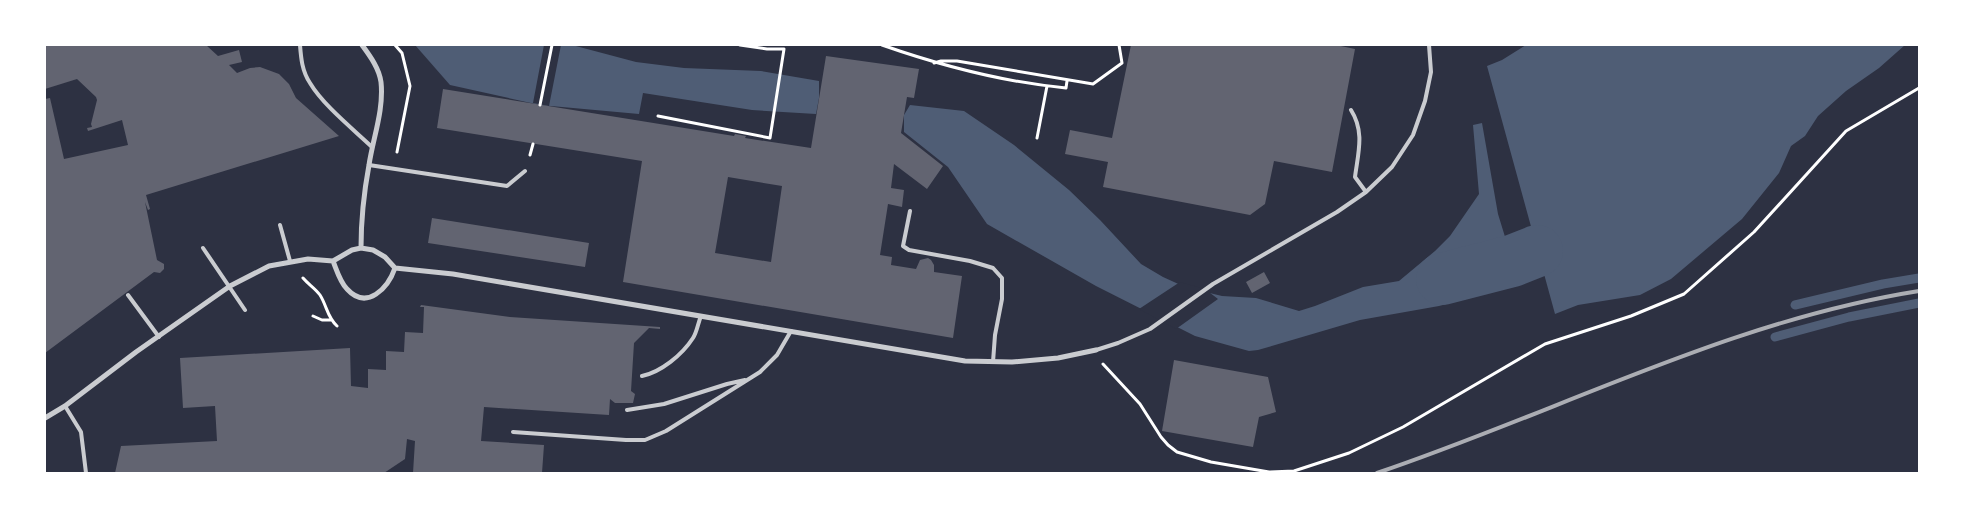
<svg xmlns="http://www.w3.org/2000/svg" width="1964" height="518" viewBox="0 0 1964 518" font-family="'Work Sans',sans-serif">
<style>
.water{fill:#4f5d75}
.pier{fill:#2d3142}
.lines{fill:none;stroke-linecap:round;stroke-linejoin:round}
.stream{stroke:#4f5d75;stroke-width:9}
.river{stroke:#4f5d75;stroke-width:52}
.building{fill:#626471;fill-rule:evenodd}
.path{stroke:#fff;stroke-width:3}
.service{stroke:#caccd0;stroke-width:4}
.minor{stroke:#caccd0;stroke-width:5}
.rail{stroke:#abadb3;stroke-width:4}
</style>
<rect width="100%" height="100%" fill="#2d3142"/>
<path class="water" d="M415 45H572L636 62 684 68 761 71 819 81V98L816 114 752 110 643 93 639 114 540 105 450 85Z
M1526 45H1905L1879 68 1846 91 1818 116 1805 136 1791 146 1779 173 1742 219 1671 279 1640 295 1578 305 1555 314 1487 66 1502 60Z
M910 105 964 111 1014 145 1069 190 1100 220 1141 264 1163 277 1185 287 1222 296 1256 298 1299 311 1315 306 1363 287 1399 281 1435 251 1450 236 1479 194 1473 125 1482 123 1498 214 1514 266 1505 274 1504 280 1490 291 1470 298 1439 306 1360 320 1258 350 1249 351 1195 336 1096 286 987 224 948 167 904 132V115Z"/>
<path class="pier" d="M544 45H561L549 106 533 103Z
M1180 282 1205 289 1218 299 1176 329 1139 309Z"/>
<g class="lines">
<path class="stream" d="M1795 305 1883 284 1919 278
M1775 337 1849 317 1919 303"/>
<path class="river" d="M1442 279 1512 261 1537 251"/>
</g>
<path class="building" d="M45 45H206L218 56 239 50 242 62 229 65 237 73 250 68 260 67 279 74 289 84 296 98 339 136 146 195 150 209 148 210 145 202 157 260 164 264V269L160 273 154 272 45 353V99L50 98 64 159 128 145 122 120 88 131 87 128 92 127 91 124 97 100 96 97 77 79 45 89Z
M1131 45H1336L1355 49 1332 172 1274 161 1265 204 1250 215 1103 187 1108 162 1065 154 1070 130 1112 138Z
M826 56 919 69 914 98 907 97 901 133 943 166 927 189 894 164 891 188 904 190 902 207 888 204 880 255 892 257 891 265 916 269 920 260 928 258 931 260 934 265V272L962 276 953 338 623 282 642 161 437 128 443 89 734 136 735 134 746 136 745 138 811 148ZM728 177 782 186 771 262 715 253Z
M432 218 589 243 585 267 428 243Z
M1264 272 1270 283 1252 293 1246 282Z
M421 305 510 317 660 327V329L649 328 634 343 631 391 635 394 633 403H615L610 399 609 415 484 407 481 441 544 445 542 473H413L415 441 407 439 405 459 384 473H115L121 446 217 441 215 406 183 408 180 358 350 348 351 386 368 388V369L386 370V351L404 352 405 332 423 333 424 307H420Z
M1174 360 1268 377 1276 412 1259 417 1253 447 1162 431Z"/>
<g class="lines">
<path class="path" d="M395 45 402 53 410 86 397 152
M882 45C942 66 1003 82 1066 88L1067 81
M934 63 941 61H957L1093 84 1122 63 1119 45
M540 105 552 45
M658 116 770 138 784 49H767L740 45
M1037 138 1047 86
M530 155 533 144
M303 278C309 285 315 288 320 295 327 306 327 317 337 326
M313 316 322 320H331
M1103 364 1140 404 1161 437 1168 445 1177 452 1211 462 1269 472 1294 471 1349 453 1403 427 1545 344 1631 316 1684 294 1754 232 1846 131 1919 88"/>
<path class="service" d="M300 45C301 58 302 71 310 83 323 105 353 129 372 147
M1351 110C1365 132 1358 153 1355 177L1366 192
M369 165 507 186 525 171
M910 211 903 246 909 250 970 261 993 268 1002 278V299L995 335 993 362
M280 225 290 261
M203 248 245 310
M128 295 159 337
M1096 350 1118 343 1150 329 1213 284 1337 212 1366 192 1392 167 1413 135 1425 101 1431 72 1429 45
M642 376C661 372 682 355 693 338 697 332 698 323 701 316
M65 406 81 432 86 473
M627 410 664 404 727 384 745 380
M513 432 626 440H645L666 431 760 372 777 355 791 331"/>
<path class="minor" d="M361 248C361 220 364 192 369 165 373 138 384 110 381 82 379 68 370 56 362 45
M395 268 453 274 965 361 1012 362 1058 358 1096 350
M45 418 65 406 136 352 230 286 269 266 308 259 333 261 352 250 361 248 373 250 385 257 395 268C388 288 367 311 347 289 340 282 337 271 333 261"/>
<path class="rail" d="M1377 473C1558 412 1729 321 1919 291"/>
</g>
<rect width="1964" height="518" fill="none" stroke="#ffffff" stroke-width="92"/>
</svg>
